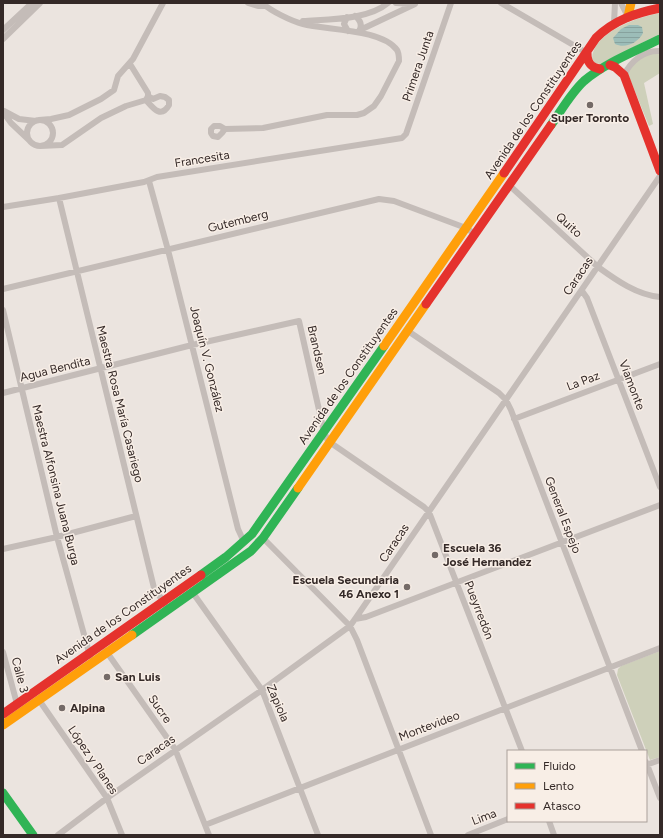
<svg xmlns="http://www.w3.org/2000/svg" width="663" height="838" viewBox="0 0 663 838" font-family="Figtree,sans-serif">
<style>
.green{fill:#ced0ba}
.water{fill:url(#water-rules)}
.lines{fill:none;stroke-linecap:round;stroke-linejoin:round}
.street{stroke:#c4bcb8;stroke-width:6}
.fast{stroke:#30b455;stroke-width:9}
.slow{stroke:#ff9f0a;stroke-width:9}
.jam{stroke:#e5322d;stroke-width:9}
.poi-dot{fill:#746a67;stroke:#f8eee6;stroke-width:1.5}
.labels{text-anchor:middle;dominant-baseline:central;stroke-width:3;stroke-linejoin:round;paint-order:stroke}
.street-label{font-size:12px;fill:#342927;stroke:#f8eee6}
.poi-label{font-size:12px;font-weight:bold;fill:#342927;stroke:#f8eee6;text-anchor:start}
</style>
<defs>
<pattern id="water-rules" width="6" height="5" patternUnits="userSpaceOnUse"><rect width="6" height="5" fill="#9cbdb8"/><path d="M0 2.5h6" fill="none" stroke="#87a29e"/></pattern>
</defs>
<rect width="100%" height="100%" fill="#ebe4df"/>
<path class="green" d="M660 13V34L600 64 595 63 592 59C593 32 638 17 660 13Z
M657 53 660 55V73L644 83 653 124 649 126 628 74V69L645 55Z
M660 651V757L650 760 617 675 618 669 621 666Z"/>
<path class="water" d="M629 25H638L642 27 643 33C638 43 625 49 615 44L613 38 621 29Z"/>
<g class="lines">
<path class="street" d="M248 3 258 6H265
M396 3 412 4
M501 3 587 53
M621 3 628 17
M355 16C360 20 363 25 359 31
M347 17 344 24 348 31
M303 21C329 19 368 20 388 3
M614 23 615 3
M3 30 32 3
M360 30 415 4
M3 39 40 3
M624 75C631 61 644 50 660 51
M146 100C153 108 161 119 169 105V100L165 97 160 96 153 99 148 96
M4 111 19 119 36 121
M3 112 11 123 29 140
M39 120 51 119 69 115 101 99 114 90 118 76 133 59 163 3
M27 133a13 13 0 1 1 26 0a13 13 0 1 1-26 0Z
M225 129 222 133 218 137 213 136 211 133V129L214 126H220L225 129 263 128 327 115H357L364 113 374 106 381 96 399 61C399 57 399 53 397 50 382 29 326 30 303 24 291 21 271 11 262 3
M40 146 62 145 101 118 126 106 146 100 148 96V93L130 64
M149 181 168 250 238 529 244 542
M509 185 598 267C616 280 637 295 660 297
M59 198 154 588 169 610
M3 207 59 198 144 182 157 177 402 138 406 134 451 3
M3 289 379 199 394 201 466 228 475 234
M582 291 587 298 660 487
M3 310 57 537 90 656
M408 331 499 393 506 400 511 410 642 751
M3 393 192 345 299 321 324 432 328 441 424 507 429 512 522 751
M514 419 660 364
M263 538 350 626 357 640 431 835
M3 549 57 537 136 516
M193 593 262 690 318 835
M355 619 366 617 660 505
M106 651 175 749 209 835
M3 652 17 704
M39 700 107 798 122 835
M646 762 660 798
M646 765 660 760
M549 821 554 835
M205 825 660 648
M58 835 107 798 262 690 350 626 355 619 660 176
M468 835 508 819"/>
<path class="fast" d="M551 125C561 111 571 93 584 81 605 63 636 51 660 39
M201 575 226 557 252 534 384 346
M132 635 251 551 263 538 298 488
M3 793 33 835"/>
<path class="slow" d="M628 17 631 3
M384 346 504 173
M298 488 426 304
M3 725 132 635"/>
<path class="jam" d="M587 53C587 62 590 67 600 69
M610 65 615 67 624 75 660 171
M504 173 596 38C614 20 636 13 660 8
M426 304 551 125
M3 714 201 575"/>
</g>
<g class="poi-dot">
<circle cx="590" cy="105" r="4"/>
<circle cx="435" cy="555" r="4"/>
<circle cx="407" cy="587" r="4"/>
<circle cx="107" cy="677" r="4"/>
<circle cx="62" cy="708" r="4"/>
</g>
<g class="labels">
<g class="street-label">
<text transform="translate(418 66) rotate(-71)">Primera Junta</text>
<text transform="translate(533 110) rotate(-56)">Avenida de los Constituyentes</text>
<text transform="translate(202 159) rotate(-9)">Francesita</text>
<text transform="translate(238 221) rotate(-14)">Gutemberg</text>
<text transform="translate(569 225) rotate(42)">Quito</text>
<text transform="translate(578 276) rotate(-56)">Caracas</text>
<text transform="translate(317 350) rotate(77)">Brandsen</text>
<text transform="translate(207 359) rotate(76)">Joaquín V. González</text>
<text transform="translate(55 369) rotate(-14)">Agua Bendita</text>
<text transform="translate(348 376) rotate(-55)">Avenida de los Constituyentes</text>
<text transform="translate(583 381) rotate(-21)">La Paz</text>
<text transform="translate(632 385) rotate(69)">Viamonte</text>
<text transform="translate(120 404) rotate(76)">Maestra Rosa María Casariego</text>
<text transform="translate(56 485) rotate(76)">Maestra Alfonsina Juana Burga</text>
<text transform="translate(563 515) rotate(69)">General Espejo</text>
<text transform="translate(394 543) rotate(-56)">Caracas</text>
<text transform="translate(479 610) rotate(69)">Pueyrredón</text>
<text transform="translate(123 614) rotate(-35)">Avenida de los Constituyentes</text>
<text transform="translate(20 675) rotate(75)">Calle 3</text>
<text transform="translate(278 703) rotate(67)">Zapiola</text>
<text transform="translate(160 709) rotate(55)">Sucre</text>
<text transform="translate(429 726) rotate(-21)">Montevideo</text>
<text transform="translate(156 750) rotate(-35)">Caracas</text>
<text transform="translate(93 760) rotate(56)">López y Planes</text>
<text transform="translate(484 817) rotate(-21)">Lima</text>
</g>
<g class="poi-label">
<text x="590" y="118" text-anchor="middle">Super Toronto</text>
<text x="443" y="548">Escuela 36<tspan x="443" dy="14">José Hernandez</tspan></text>
<text x="399" y="580" text-anchor="end">Escuela Secundaria<tspan x="399" dy="14">46 Anexo 1</tspan></text>
<text x="115" y="677">San Luis</text>
<text x="70" y="708">Alpina</text>
</g>
</g>
<rect width="663" height="838" fill="none" stroke="#342927" stroke-width="8"/>
<rect x="507" y="750" width="140" height="72" fill="#f8eee6" stroke="#aa9f9a"/>
<rect x="515" y="763" width="20" height="6" fill="#30b455" stroke="#aa9f9a"/>
<text x="543" y="770" font-size="12" fill="#342927">Fluido</text>
<rect x="515" y="783" width="20" height="6" fill="#ff9f0a" stroke="#aa9f9a"/>
<text x="543" y="790" font-size="12" fill="#342927">Lento</text>
<rect x="515" y="803" width="20" height="6" fill="#e5322d" stroke="#aa9f9a"/>
<text x="543" y="810" font-size="12" fill="#342927">Atasco</text>
</svg>
